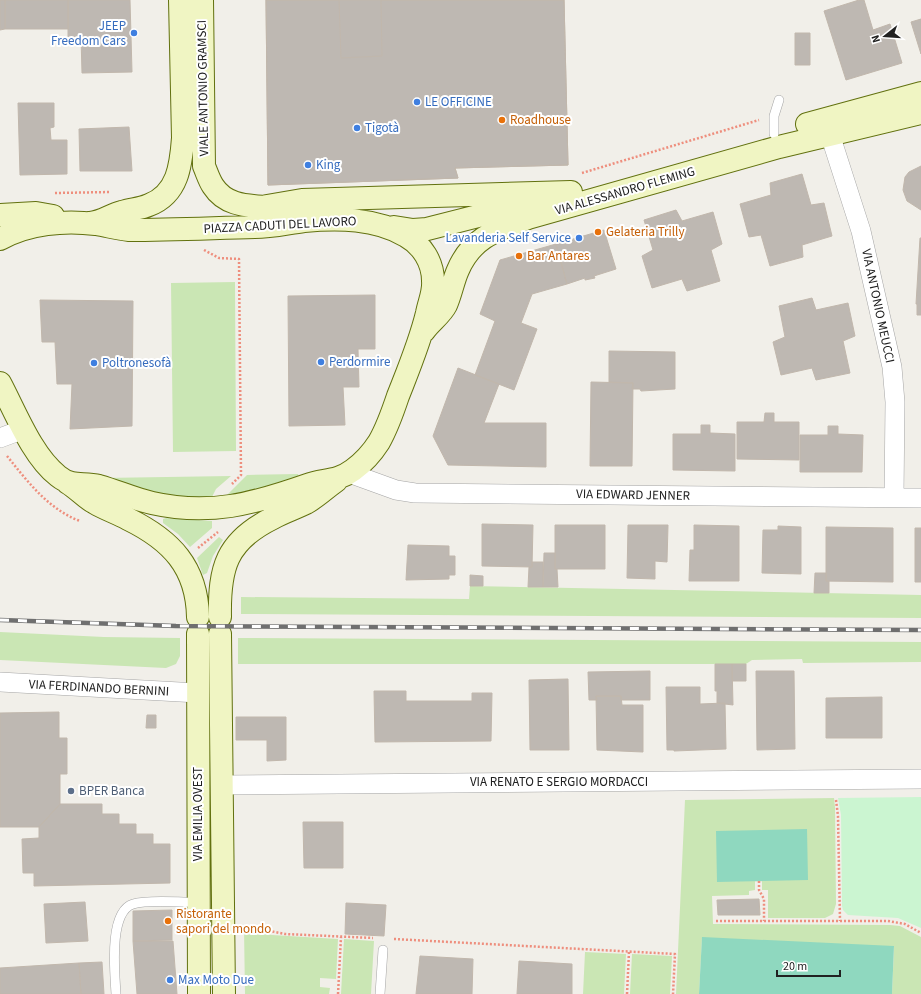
<svg xmlns="http://www.w3.org/2000/svg" width="921" height="994" viewBox="0 0 921 994" font-family="'Source Sans 3',sans-serif">
<style>
.grass{fill:#cae6b4}
.park{fill:#cbf5d1}
.pitch{fill:#8fd8bf}
.building{fill:#beb8b2;stroke:#c1b7ac}
.lines{fill:none;stroke-linecap:round;stroke-linejoin:round}
.lane-casing{stroke:#a5a5a5;stroke-width:10}
.street-casing{stroke:#a5a5a5;stroke-width:20}
.secondary-casing{stroke:#62710f;stroke-width:24}
.path{stroke:#ee8e7d;stroke-width:2.5;stroke-dasharray:2 2;stroke-linecap:butt}
.lane{stroke:#fff;stroke-width:9}
.street{stroke:#fff;stroke-width:19}
.secondary{stroke:#f0f5c3;stroke-width:22}
.rail-casing{stroke:#6f6f6f;stroke-width:4.5}
.rail{stroke:#fff;stroke-width:3;stroke-dasharray:9;stroke-linecap:butt}
.shop-dot{fill:#3f7fe0;stroke:#fff;stroke-width:1.5}
.food-dot{fill:#e8710a;stroke:#fff;stroke-width:1.5}
.service-dot{fill:#5c6f8a;stroke:#fff;stroke-width:1.5}
.labels{text-anchor:middle;dominant-baseline:central;stroke-width:4;stroke-linejoin:round;paint-order:stroke}
.shop-label{font-size:13px;fill:#366cbe;stroke:#fff;text-anchor:start}
.street-label{font-size:13px;fill:#212121;stroke:#fff}
.food-label{font-size:13px;fill:#c56008;stroke:#fff;text-anchor:start}
.service-label{font-size:13px;fill:#4e5e75;stroke:#fff;text-anchor:start}
</style>
<rect width="100%" height="100%" fill="#f1efe9"/>
<path class="grass" d="M235 282 236 451 173 452 171 283Z
M298 474 299 478 281 486 225 497 247 475Z
M231 476 216 489 212 497 170 498 102 478Z
M166 518 212 521V528L190 547 178 534 163 523V519Z
M219 537 223 540 213 556 207 573 203 575 197 558Z
M470 586 921 595V618L241 614V597L469 599Z
M0 632 104 637 180 638V656L176 664 166 668 0 660Z
M238 638 921 642V662L803 663 802 659 752 660 746 664H238Z
M834 798 835 807 836 904 833 914 825 918H768V890H762V881L808 880 717 882 755 881V890L749 891V895L712 896 713 924 890 925 900 926 921 937V994H892L894 947 702 938 699 994H676L685 800Z
M244 929 272 935 338 939 336 979 320 978V987L330 988 329 994H245Z
M344 939 374 941 371 994H341Z
M585 952 626 954 624 994H583Z
M632 954 672 956 670 994H630Z"/>
<path class="park" d="M921 797V928L898 918 848 915 843 910 842 906 841 815 838 798Z"/>
<path class="pitch" d="M807 829 808 880 717 882 716 831Z
M702 937 894 946 892 994H699Z"/>
<path class="building" d="M0 0H5V29L0 30Z
M5 0H68V29H5Z
M68 0H130L132 72 82 73 81 37H68Z
M266 0H339L341 58 382 56 381 0H564L568 165 455 168 458 178 268 185Z
M266 0H564L568 165 455 168 458 178 268 185Z
M859 0H864L873 30 890 24 902 63 846 80 824 11Z
M921 19V54L911 22Z
M795 33H810V65H795Z
M18 103H54V127L50 128 51 140H67V174L20 175Z
M129 127 132 171H80L79 129Z
M921 166V210L907 201 903 190 905 177 909 172Z
M802 174 811 205 824 203 832 236 802 245 803 257 770 266 761 235 749 237 740 204 771 195 770 183Z
M676 210 682 221 713 212 722 244 711 250 720 281 687 291 682 279 652 288 642 256 653 250 644 220Z
M604 230 616 269 594 276 595 278 585 280V278L567 284 556 244Z
M920 238H921V315H917V304H916Z
M556 244 567 284 532 294 521 323 537 329 514 390 475 375 495 321 480 314 500 260Z
M375 295V349H358L359 387H343L345 425 289 426 288 296Z
M812 298 816 310 848 303 855 336 843 341 850 373 816 380 812 368 781 375 773 342 785 337 779 306Z
M40 300 133 301 132 426 70 429 72 384H57L55 342H42Z
M609 351 675 352V389L641 391 640 389H632L633 383 609 382Z
M458 368 499 384 484 423H546V467L448 465 433 436Z
M591 382 633 383 632 466H590Z
M765 413H774V422H799V460L737 459V422H764Z
M701 425H710V433L735 434V471L673 470V434H701Z
M828 426H838V434L863 435 862 472H800V435H828Z
M482 524 533 525 532 567 482 566Z
M555 525H605V569H555Z
M628 525H668L667 562 655 561V579L627 578Z
M694 525 739 526V581H689L690 550H694Z
M778 526 801 527V574L762 573 763 530H778Z
M826 527 893 528V582L826 581Z
M915 528H921V582H915Z
M408 545 449 546V556H455V575H449V579L406 580Z
M544 553H555V569H557L558 587H543Z
M532 562H543V587H528L529 567H532Z
M815 573H826V581H829V593H814Z
M470 575 483 576V586H470Z
M715 664H732L733 705 717 703V691H715Z
M732 664H746V681H732Z
M650 671V700H621V696H596L597 700H589L588 672Z
M756 671H794L795 749 757 750Z
M568 679 569 750H530L529 680Z
M666 687H700V704L725 703 726 749 674 751V750H667Z
M374 691H406V701H472V693H492L491 741 375 742Z
M596 696H621L622 705H643V752L597 750Z
M882 697V738H826V698Z
M59 712V738H67V774H60V804L39 827H0V713Z
M147 715H156V728H146Z
M236 717H286V760L267 761V740H236Z
M60 804H102V814H119V824H136V834H153V844H170V883L34 886V873H23L22 839 39 838V827Z
M303 822H343V868H304Z
M759 899 760 915H718L717 900Z
M85 902 88 941 46 943 44 904Z
M346 903 386 905 384 936 345 934Z
M172 910V940L133 941V911Z
M133 941H173L177 994H137Z
M420 956 473 959 472 994H416Z
M519 961 572 964V994H517Z
M102 962 104 994H81L79 963Z
M79 963 81 994H0V968Z"/>
<g class="lines">
<defs>
<path id="lane" d="M774 134V116L779 100
M116 994C115 974 108 912 133 904 146 900 184 902 199 903
M380 994 383 950"/>
<path id="street" d="M826 122 861 231 892 367 895 402 894 497
M0 438 24 429
M349 473 396 490 415 493 921 498
M0 682 198 693
M222 785 921 779"/>
<path id="secondary" d="M202 0 204 166C207 173 209 180 213 186 229 211 259 204 282 209
M807 124 921 93
M267 206 302 200 571 192
M0 215 36 213 53 216
M90 223C102 222 110 215 122 212 131 209 140 209 149 205 178 194 181 165 183 138L180 0
M394 227 413 230 427 229 545 199
M0 239C28 223 65 220 96 224 108 226 118 229 129 230 171 230 213 228 255 227 272 227 288 223 304 221 338 218 376 218 406 236 422 245 433 262 433 281 434 292 429 302 427 313 420 342 409 368 398 396 393 411 387 428 379 442 372 453 364 462 353 470 337 482 324 479 307 485 253 504 209 516 152 503 134 499 117 491 99 486 82 482 73 488 58 476 32 456 15 411 0 383
M424 331C430 322 441 315 446 305 451 294 453 281 458 270 472 237 497 230 528 218L779 147 921 113
M68 483C78 489 85 498 95 503 105 509 117 513 128 519 171 540 197 567 198 617
M220 617C219 568 226 541 273 518 284 512 296 508 306 503 317 497 326 488 336 481
M198 634 199 994
M220 634 224 994"/>
</defs>
<use href="#lane" class="lane-casing"/>
<use href="#street" class="street-casing"/>
<use href="#secondary" class="secondary-casing"/>
<path class="path" d="M582 173 759 120
M55 193 110 192
M204 250 219 258 239 259 241 475 232 484
M7 456C28 482 48 509 80 521
M198 548 218 532
M836 800 838 816 840 921
M759 881V890L764 899V921
M716 921H888L905 924 921 933
M245 926 285 934 373 938
M394 939 675 954 673 994
M338 994 341 937
M627 994 629 952"/>
<use href="#lane" class="lane"/>
<use href="#street" class="street"/>
<use href="#secondary" class="secondary"/>
<defs>
<path id="rail" d="M0 620 176 626 921 630"/>
</defs>
<use href="#rail" class="rail-casing"/>
<use href="#rail" class="rail"/>
</g>
<g class="shop-dot">
<circle cx="134" cy="33" r="4"/>
<circle cx="417" cy="102" r="4"/>
<circle cx="357" cy="128" r="4"/>
<circle cx="308" cy="165" r="4"/>
<circle cx="579" cy="238" r="4"/>
<circle cx="321" cy="362" r="4"/>
<circle cx="94" cy="363" r="4"/>
<circle cx="170" cy="980" r="4"/>
</g>
<g class="food-dot">
<circle cx="502" cy="120" r="4"/>
<circle cx="598" cy="232" r="4"/>
<circle cx="519" cy="256" r="4"/>
<circle cx="168" cy="921" r="4"/>
</g>
<circle class="service-dot" cx="71" cy="791" r="4"/>
<g class="labels">
<g class="shop-label">
<text x="126" y="26" text-anchor="end">JEEP<tspan x="126" dy="15">Freedom Cars</tspan></text>
<text x="425" y="102">LE OFFICINE</text>
<text x="365" y="128">Tigotà</text>
<text x="316" y="165">King</text>
<text x="571" y="238" text-anchor="end">Lavanderia Self Service</text>
<text x="329" y="362">Perdormire</text>
<text x="102" y="363">Poltronesofà</text>
<text x="178" y="980">Max Moto Due</text>
</g>
<g class="street-label">
<text transform="translate(203 88) rotate(-91)">VIALE ANTONIO GRAMSCI</text>
<text transform="translate(625 191) rotate(-16)">VIA ALESSANDRO FLEMING</text>
<text transform="translate(280 225) rotate(-3)">PIAZZA CADUTI DEL LAVORO</text>
<text transform="translate(878 306) rotate(78)">VIA ANTONIO MEUCCI</text>
<text transform="translate(633 495) rotate(1)">VIA EDWARD JENNER</text>
<text transform="translate(99 688) rotate(3)">VIA FERDINANDO BERNINI</text>
<text x="559" y="782">VIA RENATO E SERGIO MORDACCI</text>
<text transform="translate(198 814) rotate(-90)">VIA EMILIA OVEST</text>
</g>
<g class="food-label">
<text x="510" y="120">Roadhouse</text>
<text x="606" y="232">Gelateria Trilly</text>
<text x="527" y="256">Bar Antares</text>
<text x="176" y="914">Ristorante<tspan x="176" dy="15">sapori del mondo</tspan></text>
</g>
<g class="service-label">
<text x="79" y="791">BPER Banca</text>
</g>
</g>
<g transform="translate(885 36) rotate(253)" stroke="#ffffff" stroke-width="3" paint-order="stroke">
<path d="M0-3L7 15L0 10L-7 15Z" fill="#212121"/>
<text y="-6" font-size="11" font-weight="bold" text-anchor="middle" fill="#212121">N</text>
</g>
<path d="M777 970v6h63v-6" fill="none" stroke="#212121" stroke-width="2"/>
<text x="783" y="970" font-size="12" fill="#212121" stroke="#ffffff" stroke-width="3" paint-order="stroke">20 m</text>
</svg>
